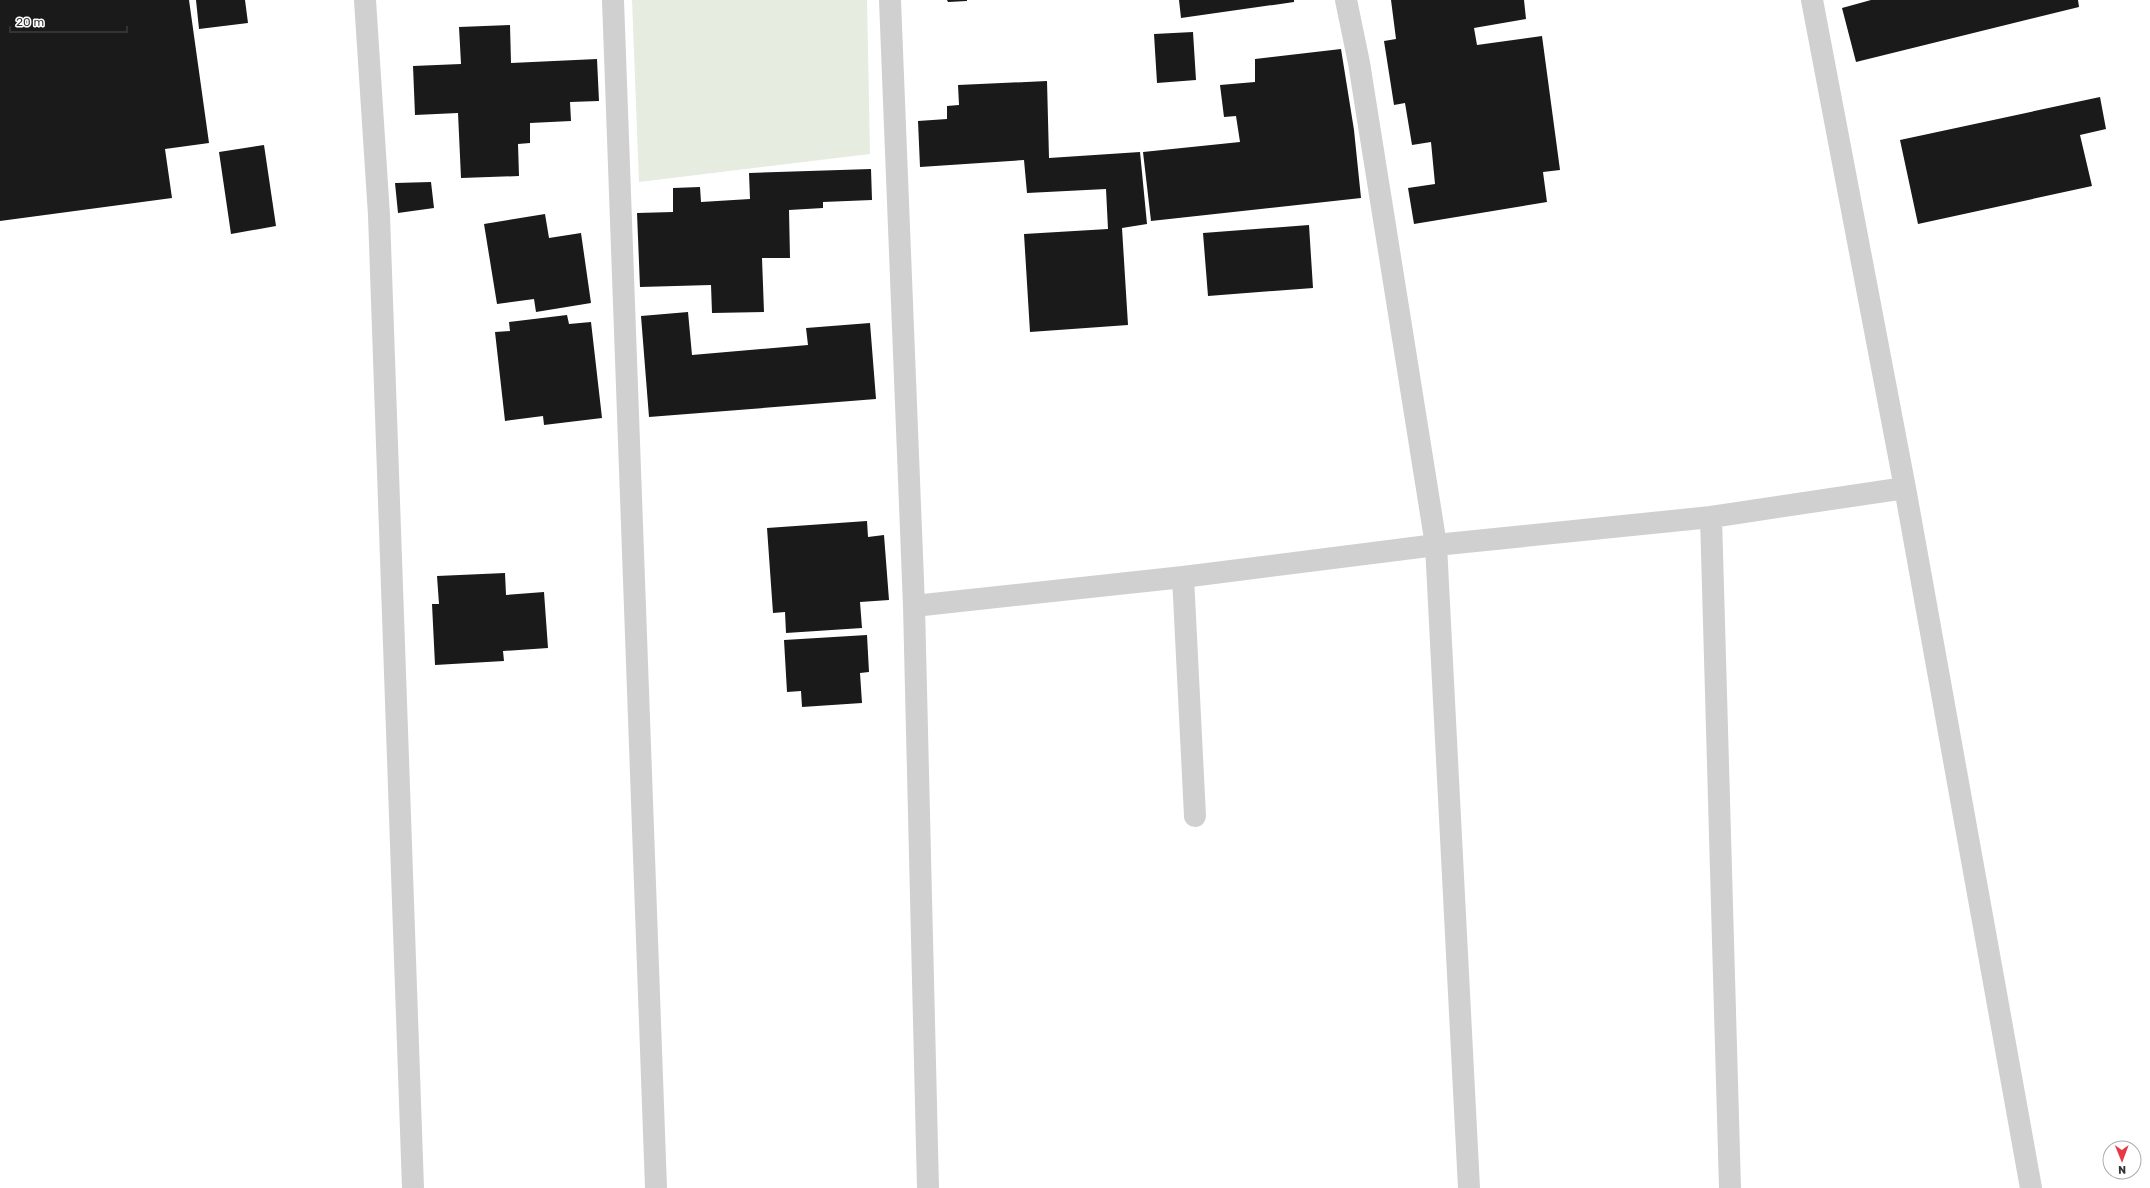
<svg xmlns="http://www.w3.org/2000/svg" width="2150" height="1188" viewBox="0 0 2150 1188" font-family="Rubik,sans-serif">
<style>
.green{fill:#e6ecdf}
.building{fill:#1a1a1a}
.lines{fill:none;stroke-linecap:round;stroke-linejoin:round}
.minor{stroke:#d0d0d0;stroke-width:22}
</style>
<rect width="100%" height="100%" fill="#fff"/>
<path class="green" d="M632 0H867L870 154 639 182Z"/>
<path class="building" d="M0 0H189L209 143 165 149 172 198 0 221Z
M196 0H245L248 23 199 29Z
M947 0H967V1L948 2Z
M1179 0H1294V2L1181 18Z
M1391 0H1524L1526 19 1474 28 1477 45 1542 36 1560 170 1543 172 1547 202 1414 224 1408 188 1435 184 1431 142 1412 145 1405 103 1394 105 1384 41 1396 39Z
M1871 0H2078L2079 7 1856 62 1842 8Z
M510 25 511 63 597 59 599 101 570 102 571 121 530 123V143L518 144 519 176 461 178 458 113 415 115 413 66 461 64 459 27Z
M1193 32 1196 80 1157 83 1154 34Z
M1341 49 1354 130 1361 198 1151 221 1143 152 1240 142 1236 116 1224 117 1220 85 1255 82V59Z
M1047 81 1049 158 1140 152 1147 224 1122 228 1128 325 1030 332 1024 234 1108 229 1106 189 1027 193 1024 160 920 167 918 121 947 119V106L959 105 958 85Z
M2100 97 2106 129 2080 135 2092 186 1918 224 1900 140Z
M264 145 276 226 231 234 219 152Z
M871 169 872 200 823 202V208L789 210 790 258H762L764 312 712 313 711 285 640 287 637 213 673 212V188L700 187 701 202 750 199 749 173Z
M431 182 434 208 398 213 395 183Z
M545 214 549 238 581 233 591 303 536 312 534 299 497 304 484 224Z
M1309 225 1313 288 1208 296 1203 233Z
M688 312 692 355 808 345 806 328 870 323 876 399 649 417 641 316Z
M567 315 569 324 591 322 602 418 544 425 543 416 505 421 495 332 510 331 509 322Z
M867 521 868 537 884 535 889 600 860 602 862 628 786 633 785 612 773 613 767 528Z
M505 573 506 595 544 592 548 648 503 651 504 661 435 665 432 604H439L437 576Z
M867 635 869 672 860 673 862 703 802 707 801 691 787 692 784 640Z"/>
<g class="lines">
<path class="minor" d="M365 0 379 215 413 1188
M613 0 656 1188
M890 0 914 606 928 1188
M1346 0 1359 63 1436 545 1469 1188
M1812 0 1905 488 2031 1188
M1711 517 1730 1188
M1183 577 1195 816
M914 606 1183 577 1436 545 1711 517 1905 488"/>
</g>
<g transform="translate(2122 1160) rotate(179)"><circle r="19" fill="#ffffff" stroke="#adadad"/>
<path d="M0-3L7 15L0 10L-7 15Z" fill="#e63946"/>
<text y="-6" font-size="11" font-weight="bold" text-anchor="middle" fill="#333333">N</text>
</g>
<path d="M10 26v6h117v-6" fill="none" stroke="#333333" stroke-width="2"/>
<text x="16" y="26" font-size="12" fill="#333333" stroke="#ffffff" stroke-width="3" paint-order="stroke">20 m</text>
</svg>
